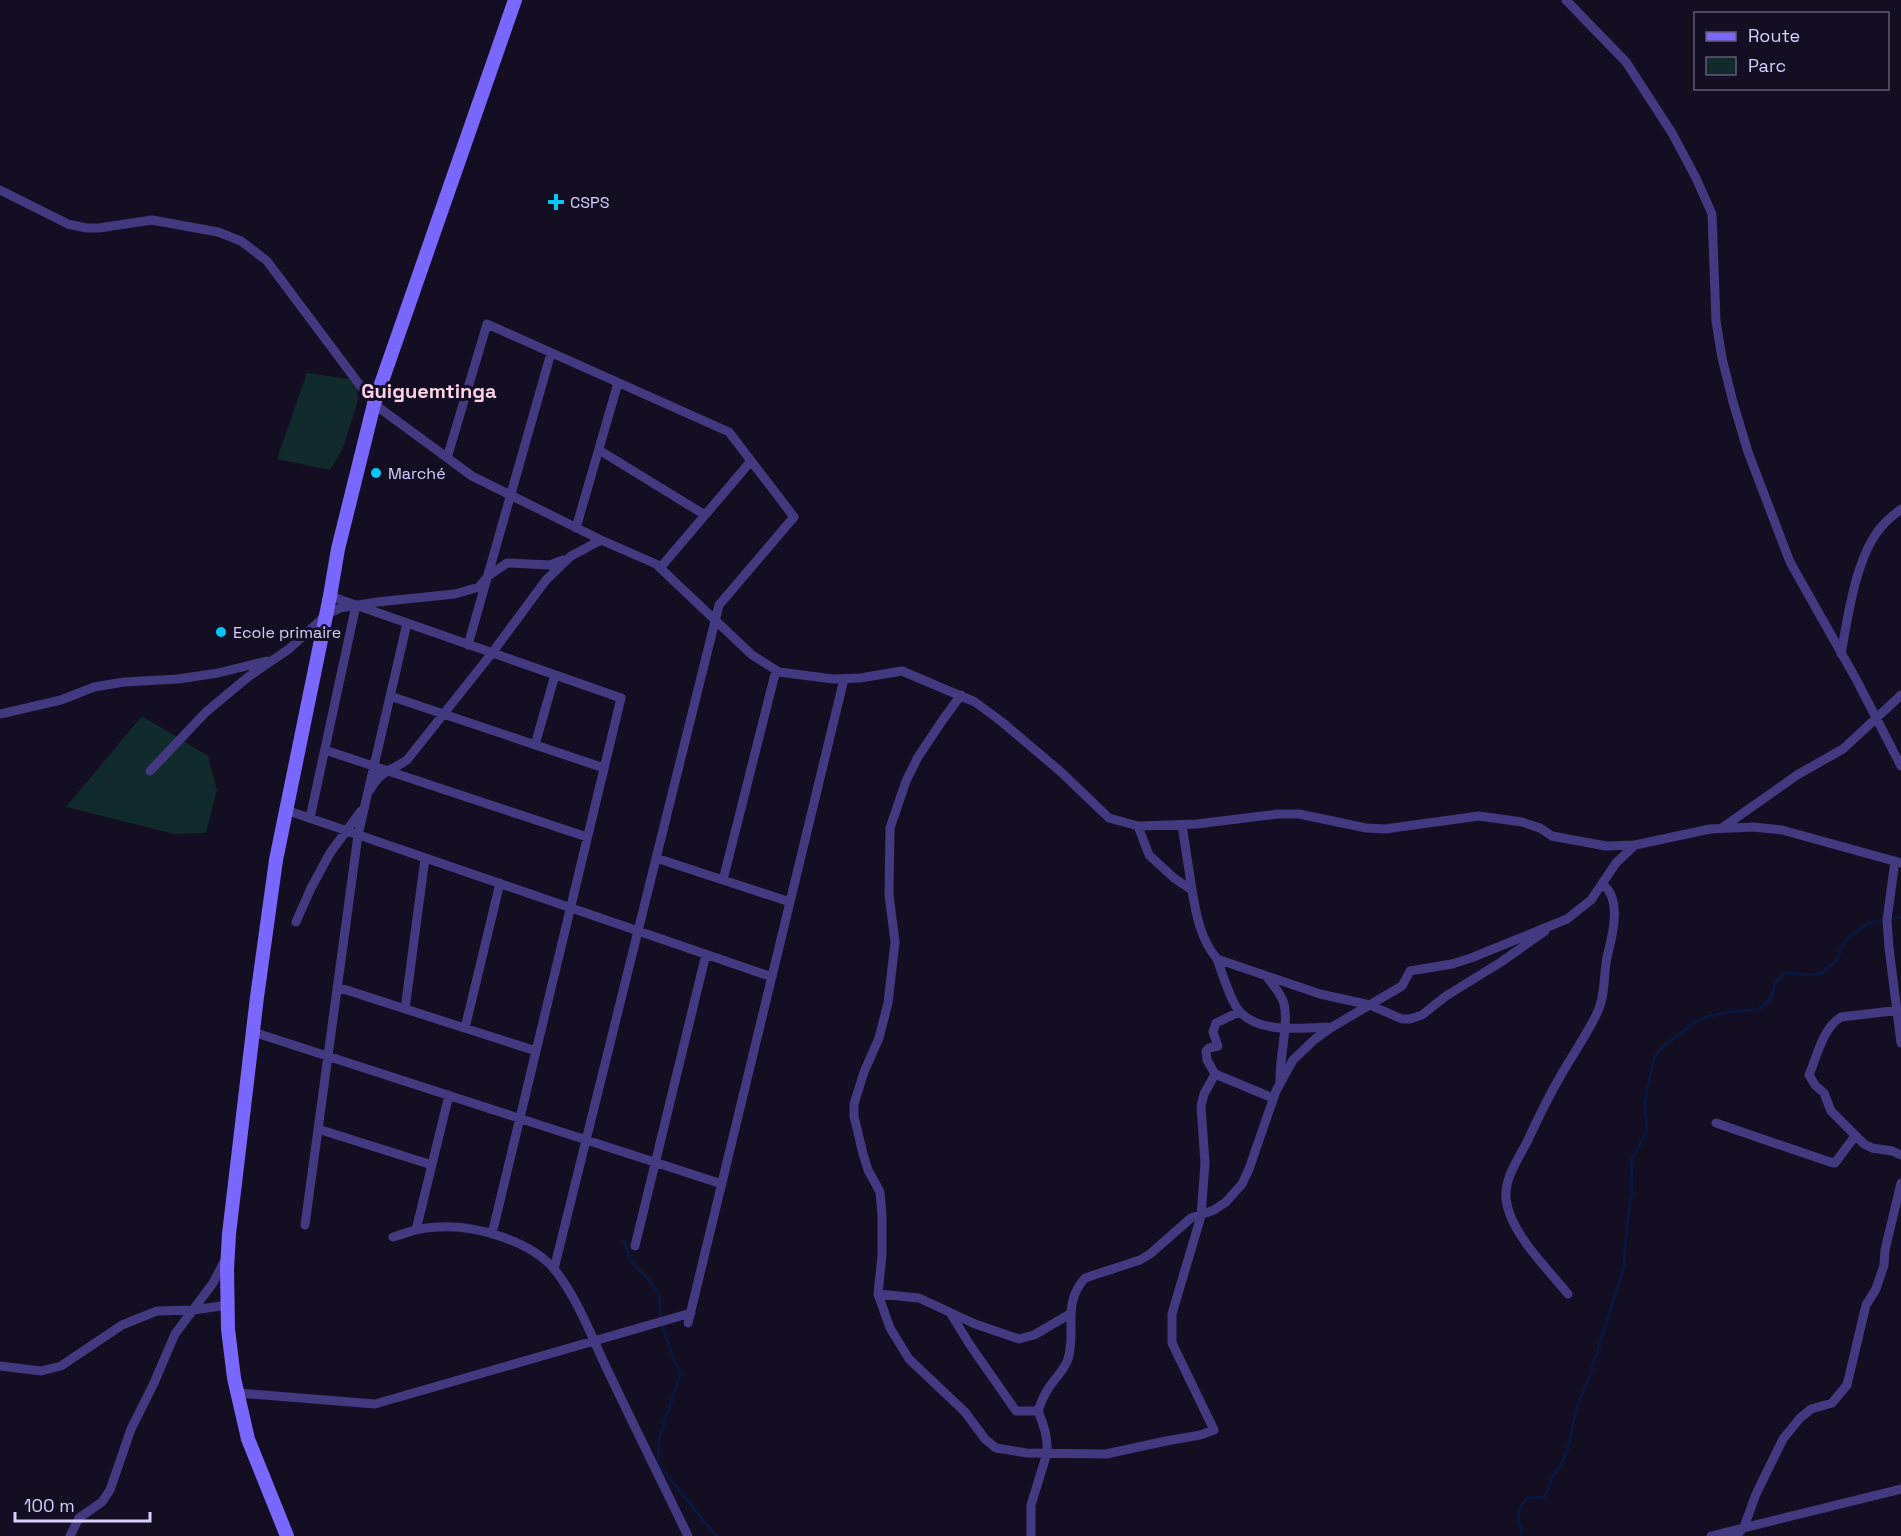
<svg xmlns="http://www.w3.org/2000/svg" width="1901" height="1536" viewBox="0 0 1901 1536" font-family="'Space Grotesk',sans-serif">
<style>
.green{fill:#112a2c}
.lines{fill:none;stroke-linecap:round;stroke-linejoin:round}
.stream{stroke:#0a183f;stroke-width:3}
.street{stroke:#433980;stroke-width:9}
.secondary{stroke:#7a67fd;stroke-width:14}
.poi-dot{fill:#03c7f7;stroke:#130e22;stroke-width:2}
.labels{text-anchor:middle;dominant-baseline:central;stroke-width:6;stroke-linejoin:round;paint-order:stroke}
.poi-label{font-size:16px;fill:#d9cfff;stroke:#130e22;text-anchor:start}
.quarter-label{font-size:20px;font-weight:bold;fill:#ffd1ea;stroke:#130e22}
</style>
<rect width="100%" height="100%" fill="#130e22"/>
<path class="green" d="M307 373 356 380 358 400 343 448 330 470 277 459Z
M142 716 208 756 217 790 206 833 174 834 66 807Z"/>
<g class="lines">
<path class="stream" d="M624 1241 631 1262 648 1279 659 1294 661 1323 680 1375 659 1439 658 1464 716 1536
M1520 1536 1522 1530C1515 1517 1519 1509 1527 1498L1545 1497 1554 1474 1562 1463 1568 1448 1577 1406 1588 1381 1624 1267 1627 1224 1632 1190 1631 1161 1647 1131 1645 1106 1646 1094 1654 1059 1659 1050 1694 1023 1706 1017 1728 1012 1756 1010 1762 1007 1771 998 1775 983 1785 973 1810 975 1822 973 1837 960 1841 948 1848 938 1869 923 1901 917"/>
<path class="street" d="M1566 0 1626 62 1672 133 1696 178 1712 214 1716 321 1722 358 1733 402 1748 452 1790 562 1856 679 1901 766
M0 190 68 224 86 228H99L152 220 218 232 241 241 267 261 374 404 472 476 601 540 656 564 752 655 779 672 833 679 860 678 902 671 975 702 1002 722 1061 772 1109 818 1138 826 1197 824 1278 814H1299L1366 828 1385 829 1479 816 1522 822 1540 828 1552 836 1606 846 1635 845 1710 829 1753 827 1782 830 1901 863
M599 450 705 515
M447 458 487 324 729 432 794 517 719 605 554 1269
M576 528 618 383
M660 568 751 461
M330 596 621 698 492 1234
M468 645 551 353
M1841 654C1848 616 1856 554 1883 525 1888 519 1895 514 1901 509
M961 695 942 721 918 757 906 781 890 828 889 895 895 942 888 1003 879 1038 864 1072 854 1104V1116L863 1154 868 1170 880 1192 882 1216V1255L878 1294 890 1328 909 1359 965 1412 985 1439 996 1448 1027 1453 1106 1454 1166 1441 1200 1435 1214 1430 1172 1343V1314L1201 1216 1205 1163 1201 1106 1204 1094 1215 1074
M390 696 604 768
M0 714 61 700 94 687 124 682 178 679 218 673 267 661
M535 745 555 675
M325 750 587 837
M150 771 206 712 248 677 289 649 326 615 340 608 377 602 455 594 479 587 488 576 507 563 550 565 563 560
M370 790C381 770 391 771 407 760L492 653 546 580 571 556 601 540
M286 810 772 977
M310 818 356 605
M1182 825 1192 890
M1138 826 1149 855 1174 878 1192 890C1196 915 1201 940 1217 959L1320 994 1370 1005 1402 1019H1410L1422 1015 1446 996 1501 962 1545 931
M1722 828 1797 775 1843 749 1901 695
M656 858 790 902
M1895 861 1887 920 1889 948 1901 1043
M723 880 776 670
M296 922 311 888 330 853 361 811
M1217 959C1222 972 1231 1003 1240 1012 1262 1035 1303 1027 1332 1027
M1266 976C1273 985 1281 993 1284 1004 1289 1023 1279 1060 1280 1082
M337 987 536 1051
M405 1009 425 858
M1901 1010 1841 1017C1823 1028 1817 1056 1809 1075L1815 1085 1824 1093 1831 1111 1864 1144 1872 1148 1892 1151 1901 1155
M1239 1012 1216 1023 1213 1032 1218 1046 1209 1048 1206 1051 1207 1060 1215 1074 1273 1098
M465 1028 500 883
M253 1032 722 1184
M1716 1123 1830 1162 1835 1163 1855 1136
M318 1129 432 1165
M305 1225 358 835 407 623
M416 1230 449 1095
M393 1237C408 1232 422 1227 438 1227 475 1225 530 1240 555 1270 577 1298 591 1335 606 1367 633 1424 661 1480 688 1536
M635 1246 706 954
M878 1294 919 1298 975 1324 1019 1339 1034 1335 1070 1314
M1568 1294C1547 1268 1510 1233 1506 1199 1504 1178 1519 1158 1528 1140 1538 1118 1549 1096 1561 1075 1573 1054 1588 1033 1598 1011 1606 994 1603 972 1608 953 1613 933 1622 898 1602 884
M951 1314 970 1345 1016 1411H1038
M688 1323 844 679
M0 1366 41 1371 61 1366 122 1325 157 1311 193 1310 228 1305
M238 1393 375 1404 691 1313
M70 1536 79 1518 102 1502 110 1490 131 1429 154 1383 175 1334 213 1283 225 1260
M1031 1536V1505L1047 1453C1048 1437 1044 1426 1038 1411 1041 1402 1044 1394 1050 1386 1056 1377 1065 1369 1068 1359 1077 1331 1061 1305 1085 1278L1140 1260 1150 1254 1191 1218 1214 1210 1226 1202 1242 1184 1249 1169 1276 1091 1293 1060 1315 1039 1332 1027 1402 986 1410 971 1452 964 1471 958 1567 919 1591 900 1616 863 1635 845
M1711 1536 1901 1489
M1736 1536 1744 1527 1756 1494 1783 1439 1800 1418 1811 1409 1832 1403 1847 1385 1866 1305 1876 1289 1884 1265 1885 1250 1901 1183"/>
<path class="secondary" d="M287 1536 248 1439 234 1378 228 1329 227 1269 229 1234 257 997 276 860 330 596 338 549 374 404 515 0"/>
</g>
<g class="poi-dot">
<path d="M553 193h6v6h6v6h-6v6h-6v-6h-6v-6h6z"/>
<circle cx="376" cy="473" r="6"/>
<circle cx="221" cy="632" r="6"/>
</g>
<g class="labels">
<g class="poi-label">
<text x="570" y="202">CSPS</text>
<text x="388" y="473">Marché</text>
<text x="233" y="632">Ecole primaire</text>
</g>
<g class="quarter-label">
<text x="429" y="391">Guiguemtinga</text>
</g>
</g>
<rect x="1694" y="12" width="195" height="78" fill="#130e22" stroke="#625b7a" stroke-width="1.5"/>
<rect x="1706" y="32" width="30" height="9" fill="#7a67fd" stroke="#625b7a" stroke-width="1.5"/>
<text x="1748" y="42" font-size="18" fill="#d9cfff">Route</text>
<rect x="1706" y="57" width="30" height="18" fill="#112a2c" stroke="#625b7a" stroke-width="1.5"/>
<text x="1748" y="72" font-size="18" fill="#d9cfff">Parc</text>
<path d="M15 1512v9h135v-9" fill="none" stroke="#d9cfff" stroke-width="3"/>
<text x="24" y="1512" font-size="18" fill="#d9cfff" stroke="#130e22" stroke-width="4.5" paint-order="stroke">100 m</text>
</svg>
